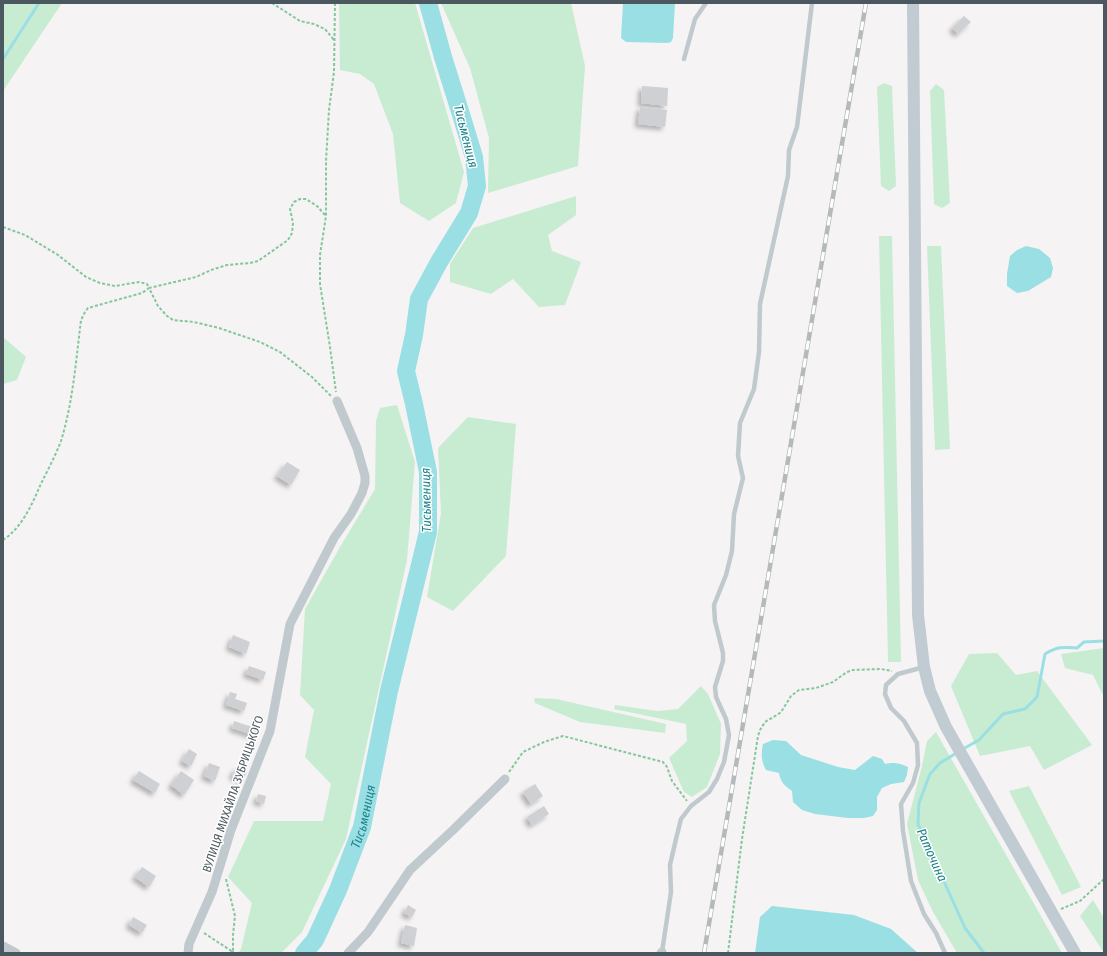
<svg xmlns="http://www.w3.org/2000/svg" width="1107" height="956" viewBox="0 0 1107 956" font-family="'Fira Sans Condensed',sans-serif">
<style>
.green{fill:#c8ecd1}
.water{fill:#9adfe4}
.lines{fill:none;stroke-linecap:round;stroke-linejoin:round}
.stream{stroke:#9adfe4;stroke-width:3}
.river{stroke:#9adfe4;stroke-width:18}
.building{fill:#ced0d4;filter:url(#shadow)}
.path{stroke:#83c79c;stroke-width:2;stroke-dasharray:3 2;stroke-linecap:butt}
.service{stroke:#c0c9cd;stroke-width:4.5}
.minor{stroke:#c0c9cd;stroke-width:9}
.secondary{stroke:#c1cbd2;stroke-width:12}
.rail-casing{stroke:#b6b9bc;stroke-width:4.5}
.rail{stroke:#fff;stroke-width:3;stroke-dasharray:9;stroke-linecap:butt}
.labels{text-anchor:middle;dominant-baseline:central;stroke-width:3;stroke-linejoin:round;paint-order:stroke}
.street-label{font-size:12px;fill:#4c585f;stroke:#fff}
.water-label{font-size:13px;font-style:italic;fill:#1b838b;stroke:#fff}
</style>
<defs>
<filter id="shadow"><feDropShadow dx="-3.5" dy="3.5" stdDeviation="2" flood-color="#0004"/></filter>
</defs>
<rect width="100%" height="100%" fill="#f5f3f3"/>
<path class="green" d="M3 3H62L3 91Z
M339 3H415L464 172 456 203 429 221 400 203 393 134 374 84 360 74 340 70Z
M441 3H571L585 66 578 166 488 193 489 138 470 68Z
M884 83 892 86 896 186 889 191 881 186 877 87Z
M936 84 944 90 950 203 942 208 934 204 930 91Z
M576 196V215L548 235 552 251 581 262 565 305 539 307 513 279 491 294 450 282V264L473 228Z
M879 236H892L901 662H888Z
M927 246H941L950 449 935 450Z
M3 337 26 357 17 380 3 384Z
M397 405 415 462 407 560 346 839 302 932 281 953H238L241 949 252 903 228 877 254 821H323L331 784 305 757 314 710 300 695 305 609 340 547 375 489 376 421 380 408Z
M468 417 516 424 506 556 453 611 427 597 441 513 438 448Z
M1104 648V697L1093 675 1065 668 1061 654Z
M997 653 1016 675 1037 671 1092 745 1044 770 1030 746 980 756 951 686 969 654Z
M701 686 708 694 721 724 720 754 707 787 692 797 684 792 669 758 687 741 686 724 614 709 615 705 657 711 678 709Z
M534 698 556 699 666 724 665 733 580 722 535 703Z
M936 732 1062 953H957L933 912 918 880 907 824 922 766 927 741Z
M1029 786 1081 887 1062 895 1009 791Z
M1093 900 1104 918V953L1080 916Z"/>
<path class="water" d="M623 3H675L673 38 671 42 667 43 626 42 621 38Z
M1026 246 1039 249 1050 258 1053 268 1051 277 1028 291 1017 293 1007 286V274L1010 256 1017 250Z
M773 740 786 741 801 755 838 767 855 770 873 756 882 759 885 764C895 762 899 763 908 767L907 775 904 782 891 784 882 788 877 797V810L873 816 864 818H848L815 814 802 810 793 802 792 791C784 785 781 783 779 773L766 770C761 761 761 754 763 744Z
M772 906 854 915 891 929 918 953H755L760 917Z"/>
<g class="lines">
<path class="stream" d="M3 59 39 3
M963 749 979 740 1003 714 1025 709 1037 697 1045 654C1058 646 1063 647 1077 648L1084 642 1104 641
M958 752 940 763 930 774 919 803 918 824 965 928 984 953"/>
<path class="river" id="s1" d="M304 953 315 940 338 890 362 827 389 691 428 532V472L414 404 406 371 414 335 419 299 439 262 469 213 477 186 474 157 463 121 443 57 428 3"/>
</g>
<path class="building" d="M964 16 971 22 958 34 952 28Z
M642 86 668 88 667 106 641 103Z
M640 107 667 110 665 127 638 124Z
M287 462 300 470 291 485 277 476Z
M233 635 250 642 246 654 229 647Z
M249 666 266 672 263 680 246 674Z
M230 692 237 694 235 699 247 703 244 711 226 705Z
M234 721 258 729 256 736 232 728Z
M189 749 197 754 191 766 182 761Z
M209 763 220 767 215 781 204 776Z
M236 767 247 772 243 780 232 776Z
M139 771 160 784 155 793 133 780Z
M181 771 194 780 184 795 171 785Z
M535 784 543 796 531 804 523 792Z
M258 794 266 796 264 804 256 801Z
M544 806 549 814 532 825 527 817Z
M142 867 156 876 149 887 135 877Z
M408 905 416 910 412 917 404 913Z
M133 917 147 925 142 933 129 925Z
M405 925 417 928 414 946 401 943Z"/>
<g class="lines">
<path class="path" d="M272 3 300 21 314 24 325 29 334 40
M335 3 334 72 329 110 326 161V216L320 255V284L330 347 336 392
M3 227 25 235 58 255 86 277 100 283 115 286 139 282 147 284 149 288 196 277 211 270 227 265 250 263 258 261 288 240 292 233 293 223 290 209 294 202 300 199H306L317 206 325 215
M3 540C21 528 31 507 39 488 46 473 55 457 61 441 73 402 76 360 81 320L85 312 88 308 142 293 149 288 158 306 167 316 173 320 194 322 219 328 260 342 280 352 312 377 331 396
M509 772 523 752 544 742 563 736 663 762 667 767 672 781 687 801
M226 879 235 916 233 935V952
M1061 909 1080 901 1104 879
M204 933 233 952
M231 953 233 952 236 953
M728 953 742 839 758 736 760 730 765 722 780 713 783 709 791 696 799 690 816 688 833 682 847 672 853 670 881 669 892 671"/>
<path class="service" d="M684 59 695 19 706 3
M924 667 898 674 886 685 885 694 891 708 904 721 917 743 918 765 913 783 901 804 903 831 911 881 924 914 936 933 945 953
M662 952 671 892 670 865 676 839 681 819 691 806 709 792 717 779 724 762 729 735 726 719 716 697 715 687 723 661V653L715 621 714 605 726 575 732 551 734 514 743 478 738 456 740 423 754 389 759 352 760 304 788 176 789 150 797 127 812 3"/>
<path class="minor" d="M3 946 16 953
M188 953 189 944 212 892 231 830 270 731 290 624 334 538 351 514 362 493 365 483V476L357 448 337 401
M348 953 368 932 410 870 453 830 505 779
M661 953 662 952"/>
<path class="secondary" d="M913 3 918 615 924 667 930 691 946 727 1075 953"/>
<defs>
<path id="rail" d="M704 953 866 3"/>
</defs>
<use href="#rail" class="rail-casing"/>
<use href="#rail" class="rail"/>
</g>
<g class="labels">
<g class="street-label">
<text transform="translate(233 794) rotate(-71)">ВУЛИЦЯ МИХАЙЛА ЗУБРИЦЬКОГО</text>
</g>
<g class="water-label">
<text transform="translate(466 136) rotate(76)">Тисьмениця</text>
<text transform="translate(426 500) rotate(-91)">Тисьмениця</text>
<text stroke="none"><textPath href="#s1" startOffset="150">Тисьмениця</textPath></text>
<text transform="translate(932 855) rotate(66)">Раточина</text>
</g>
</g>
<rect width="1107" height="956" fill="none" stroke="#4c585f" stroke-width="8"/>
</svg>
